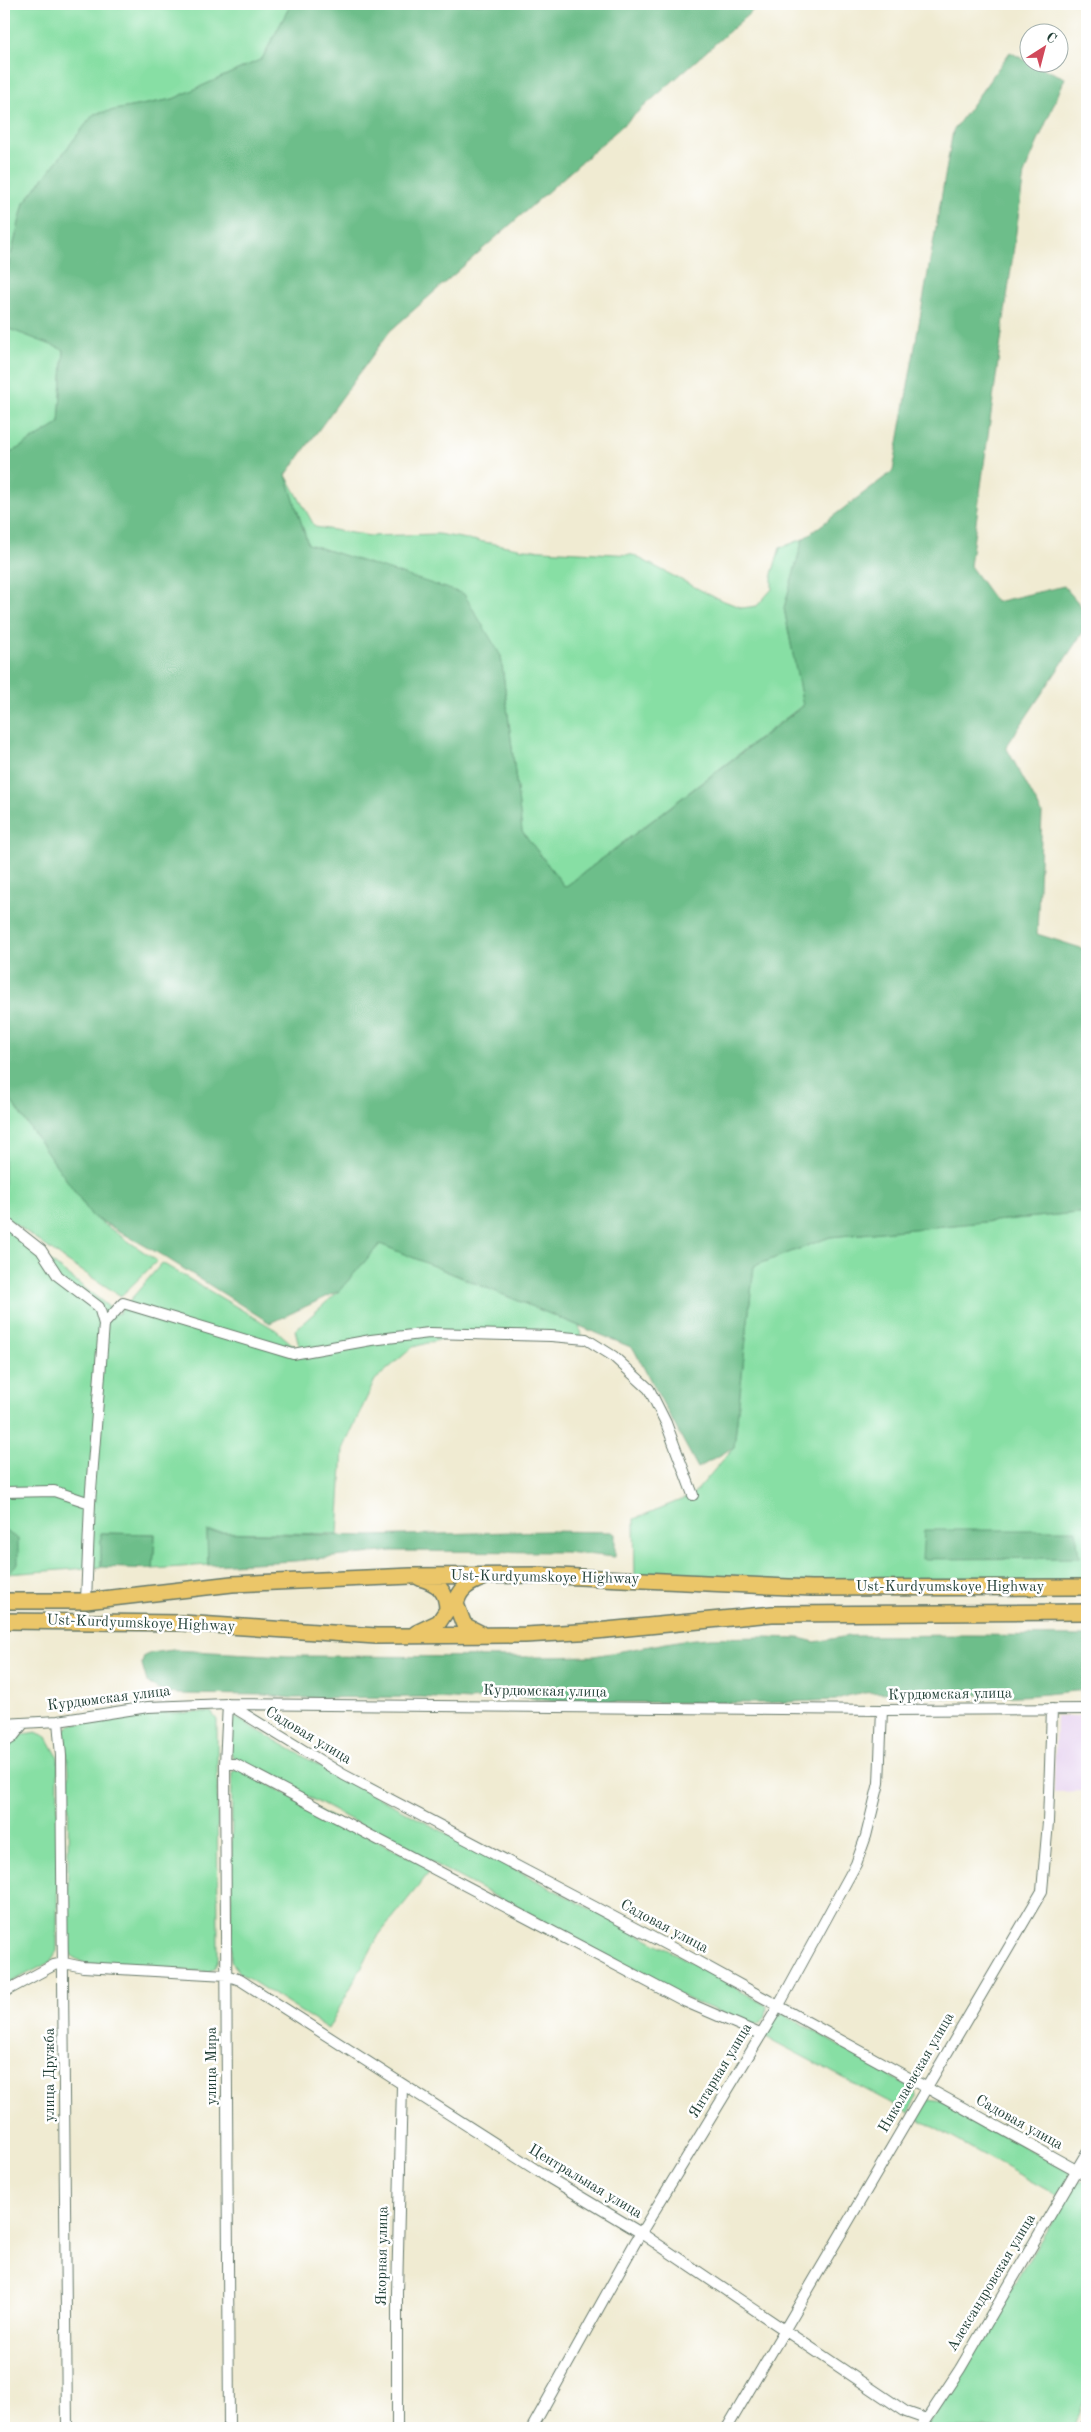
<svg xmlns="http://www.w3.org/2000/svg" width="1091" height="2432" viewBox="0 0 1091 2432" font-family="'Old Standard TT',serif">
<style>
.built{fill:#e6d2f0}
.green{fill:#87dfa4;stroke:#538e6c}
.forest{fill:#6dbe8a;stroke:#467e5f}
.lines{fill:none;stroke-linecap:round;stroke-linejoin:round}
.minor-casing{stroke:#687a6b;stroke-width:12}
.tertiary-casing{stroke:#687a6b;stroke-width:15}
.primary-casing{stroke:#687a6b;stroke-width:18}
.minor{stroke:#fff;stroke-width:10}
.tertiary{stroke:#fff;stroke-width:12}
.primary{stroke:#ebc669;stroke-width:15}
.labels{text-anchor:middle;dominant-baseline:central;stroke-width:5;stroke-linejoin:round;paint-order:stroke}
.street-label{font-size:15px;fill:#1f3d34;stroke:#fff}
</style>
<rect width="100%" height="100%" fill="#fff"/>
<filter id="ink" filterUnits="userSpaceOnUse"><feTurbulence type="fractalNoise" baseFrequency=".02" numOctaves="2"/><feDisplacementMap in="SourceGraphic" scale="10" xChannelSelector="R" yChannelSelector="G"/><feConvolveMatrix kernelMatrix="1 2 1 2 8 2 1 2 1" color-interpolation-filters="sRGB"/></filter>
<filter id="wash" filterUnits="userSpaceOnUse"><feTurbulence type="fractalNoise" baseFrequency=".0096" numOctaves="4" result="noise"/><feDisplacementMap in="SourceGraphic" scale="20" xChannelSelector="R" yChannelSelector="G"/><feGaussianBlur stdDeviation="1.12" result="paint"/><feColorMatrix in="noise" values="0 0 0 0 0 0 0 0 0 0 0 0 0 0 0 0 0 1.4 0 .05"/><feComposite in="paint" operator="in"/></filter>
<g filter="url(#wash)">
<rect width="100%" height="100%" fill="#f0ebd2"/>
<path class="built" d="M1056 1716H1087V1791L1054 1792Z"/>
<path class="green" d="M4 4H291L262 59 173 99 94 114 24 203 4 284Z
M4 327 64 349 59 424 7 455 4 472Z
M286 475 315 527 370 536 438 534 524 549 633 555 714 597 742 608 757 606 772 589V574L780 548 803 539 784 608 803 705 565 887 522 831 501 656 345 556 308 544Z
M4 1091 92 1216 157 1261 121 1296 68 1262 4 1216Z
M1087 1212V1587L635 1580 634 1519 693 1495 734 1447 754 1266 830 1237Z
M4 1225 118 1314 162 1263 276 1330 301 1352 295 1330 339 1291 380 1244 579 1326 582 1340 457 1335 413 1347 375 1380 343 1449 338 1534 207 1532 208 1565 153 1569 155 1534 101 1533V1567L7 1574 18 1563 4 1531Z
M211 1712 217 1720 218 1959 215 1968 209 1972 85 1964 73 1957 67 1949 69 1770 64 1730 71 1725 136 1714Z
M233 1716 341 1778 682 1957 767 2006C767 2018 763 2024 751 2025L688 1999 233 1757 230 1750Z
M36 1732 47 1737 58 1757 57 1951 50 1962 4 1986V1747L24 1734Z
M238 1769 432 1869 379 1935 328 2029 241 1974 231 1961 232 1772Z
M783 2013 916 2090 917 2097 908 2112 764 2036 775 2016Z
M929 2099 943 2101 1069 2172 1070 2176 1058 2196 913 2116 923 2102Z
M1087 2181V2392L1073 2428H926L1076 2182Z"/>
<path class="forest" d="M291 4H760L390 331 286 475 308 544 464 594 501 656 522 831 565 887 803 706 784 608 803 539 893 471 953 131 1010 52 1028 62 1065 78 1024 174 970 566 996 602 1064 586 1087 613V626L1006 747 1042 813 1037 934 1087 950V1212L830 1237 754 1266 734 1447 698 1468 633 1348 380 1244 339 1291 270 1323 165 1257 92 1216 4 1091V472L7 455 59 424 64 350 4 327V284L24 203 94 114 173 99 262 59Z
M4 1530 18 1539V1563L7 1574H4Z
M924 1530H1076L1079 1558 922 1559Z
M547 1531 611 1532 615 1534V1557L565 1552 392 1551 295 1561 208 1565 207 1532 369 1536Z
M101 1533 155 1534 153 1569 101 1567Z
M966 1635 1087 1636V1690C1052 1693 1022 1698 986 1696 973 1696 960 1686 950 1698 919 1697 863 1685 836 1700L766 1703 559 1702 512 1696 470 1700 420 1697 291 1698 264 1695 177 1694 158 1690 147 1682 142 1664 144 1656 151 1653 173 1650 287 1656 539 1657 594 1656 683 1640 711 1638 764 1637 799 1638 815 1642 848 1636Z"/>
</g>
<g filter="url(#ink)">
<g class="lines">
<defs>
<path id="minor" d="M4 1221 41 1250 58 1276 99 1307 104 1324 90 1503 86 1601
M104 1324 123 1303 293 1354 371 1340 429 1333 551 1336 586 1339 613 1356 649 1389 666 1423 693 1495
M4 1492 54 1491 90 1503
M58 1721 61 1756 67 2428
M4 1724 58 1721 148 1707 228 1704 882 1710 1087 1709
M4 1743 12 1738 23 1724
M225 1764H235L686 2002 760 2034
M4 1992 54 1965 64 1963 83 1967 226 1975 240 1980 541 2173 641 2233 906 2412 926 2419
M229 2428 225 1764 228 1704 344 1775 684 1954 1087 2176
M397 2428V2293L402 2085
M532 2428 636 2241 778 2007 856 1864 866 1836 879 1783 882 1710
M727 2428 1042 1891 1048 1822 1052 1709
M921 2428 960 2369 1087 2152"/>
<path id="tertiary" d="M1086 2428 1087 2425"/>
<path id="primary" d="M4 1601H86L232 1584 411 1576 537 1575 811 1588 1087 1587
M4 1621 183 1623 376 1636 525 1635 596 1631 772 1614 1087 1612
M416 1633 439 1622 447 1610C447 1591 438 1583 420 1578
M480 1633 464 1625 456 1604C459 1589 469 1583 483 1578"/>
</defs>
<use href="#minor" class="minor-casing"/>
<use href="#tertiary" class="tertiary-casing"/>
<use href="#primary" class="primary-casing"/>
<use href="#minor" class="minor"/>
<use href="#tertiary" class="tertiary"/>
<use href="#primary" class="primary"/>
</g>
</g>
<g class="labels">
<g class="street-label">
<text transform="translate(545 1578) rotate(1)">Ust-Kurdyumskoye Highway</text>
<text x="950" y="1587">Ust-Kurdyumskoye Highway</text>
<text transform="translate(141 1624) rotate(2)">Ust-Kurdyumskoye Highway</text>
<text transform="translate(545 1692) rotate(1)">Курдюмская улица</text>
<text transform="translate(950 1695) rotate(-1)">Курдюмская улица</text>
<text transform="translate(109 1699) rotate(-7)">Курдюмская улица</text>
<text transform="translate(308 1736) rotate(31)">Садовая улица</text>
<text transform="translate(664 1927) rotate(28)">Садовая улица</text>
<text transform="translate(212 2066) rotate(-90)">улица Мира</text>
<text transform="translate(721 2071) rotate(-59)">Янтарная улица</text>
<text transform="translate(917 2073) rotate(-60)">Николаевская улица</text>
<text transform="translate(50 2075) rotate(-90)">улица Дружба</text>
<text transform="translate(1019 2123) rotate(29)">Садовая улица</text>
<text transform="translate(585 2182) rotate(31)">Центральная улица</text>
<text transform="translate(383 2256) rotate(-89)">Якорная улица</text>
<text transform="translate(992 2283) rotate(-59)">Александровская улица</text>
</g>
</g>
<rect width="1091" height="2432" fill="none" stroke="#fff" stroke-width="20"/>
<g transform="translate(1044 48) rotate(36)"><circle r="24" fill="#ffffff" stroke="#a5b1ae"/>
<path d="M0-4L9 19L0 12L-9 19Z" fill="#d1495b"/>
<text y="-8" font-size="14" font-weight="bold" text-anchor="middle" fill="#1f3d34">С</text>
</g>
</svg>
